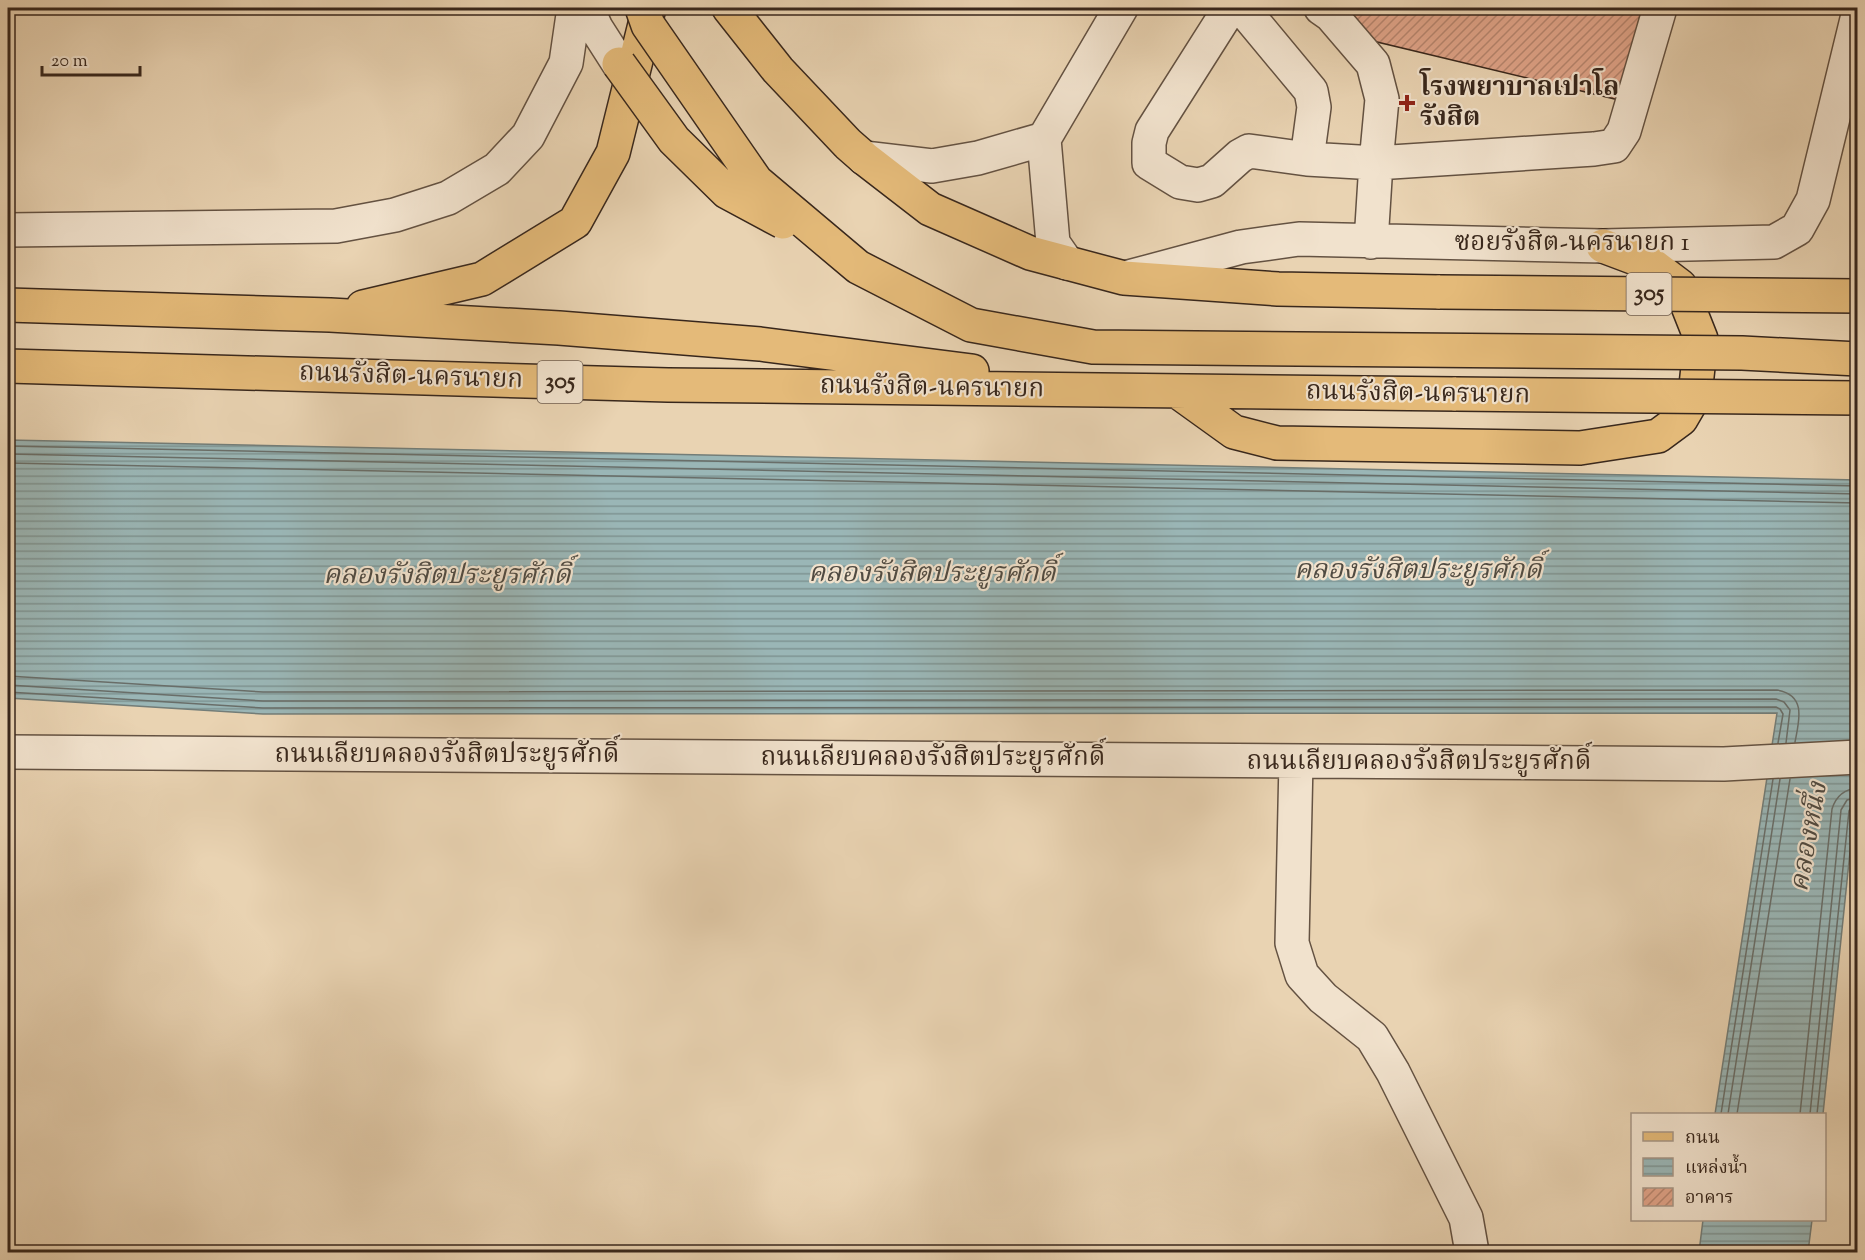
<svg xmlns="http://www.w3.org/2000/svg" width="1865" height="1260" viewBox="0 0 1865 1260" font-family="'Sorts Mill Goudy','Noto Serif Thai',serif">
<style>
.water{fill:url(#water-rules);stroke:#737d78;stroke-width:1.5}
.lines{fill:none;stroke-linecap:round;stroke-linejoin:round}
.shore{stroke:#696e69;stroke-width:1.5}
.building{fill:url(#building-hatch);stroke:#38271c;stroke-width:1.5}
.minor-casing{stroke:#645242;stroke-width:36}
.major-casing{stroke:#38271c;stroke-width:36}
.minor{stroke:#f1e2cd;stroke-width:33}
.major{stroke:#e4ba79;stroke-width:33}
.major-bridge-casing{stroke:#38271c;stroke-width:36;stroke-linecap:butt}
.highway-bridge-casing{stroke:#38271c;stroke-width:36;stroke-linecap:butt}
.major-bridge{stroke:#e4ba79;stroke-width:33}
.highway-bridge{stroke:#e4ba79;stroke-width:33}
.poi-dot{fill:#8f2418;stroke:#f1e2cd;stroke-width:2}
.labels{text-anchor:middle;dominant-baseline:central;stroke-width:4.5;stroke-linejoin:round;paint-order:stroke}
.shield{fill:#f1e2cd;stroke:#705f51;stroke-width:1.5}
.shield-label{font-size:24px;font-weight:bold;fill:#38271c}
.poi-label{font-size:26px;font-weight:bold;fill:#38271c;stroke:#f1e2cd;text-anchor:start}
.street-label{font-size:26px;fill:#38271c;stroke:#f1e2cd}
.water-label{font-size:27px;font-style:italic;fill:#504b42;stroke:#f1e2cd}
</style>
<defs>
<pattern id="water-rules" width="6" height="5" patternUnits="userSpaceOnUse" patternTransform="scale(1.5)"><rect width="6" height="5" fill="#9ab6b6"/><path d="M0 2.5h6" fill="none" stroke="#7f9493"/></pattern>
<pattern id="building-hatch" width="6" height="6" patternUnits="userSpaceOnUse" patternTransform="scale(1.5)"><rect width="6" height="6" fill="#e0a489"/><path d="M-1 1l2-2M0 6l6-6M5 7l2-2" fill="none" stroke="#b7866f"/></pattern>
</defs>
<rect width="100%" height="100%" fill="#e9d3b2"/>
<filter id="stains"><feTurbulence type="fractalNoise" baseFrequency=".00333" numOctaves="4"/><feColorMatrix values="0 0 0 0 .2 0 0 0 0 .09 0 0 0 0 .02 0 0 0 .5 -.17"/></filter>
<radialGradient id="worn" r=".72"><stop offset=".6" stop-color="#630" stop-opacity="0"/><stop offset="1" stop-color="#630" stop-opacity=".3"/></radialGradient>
<path class="water" d="M8 440 1857 480V784L1823 1114H1715L1777 713 263 714 8 698Z
M1703 1220H1812L1808 1252H1699Z"/>
<g class="lines">
<path class="shore" d="M8 446 1858 486
M8 454 1858 494
M8 463 1858 503
M8 676 263 692 1777 690C1807 695 1799 721 1795 742
M8 685 263 701 1776 699 1784 702 1790 710 1786 743
M8 692 263 708 1776 707 1780 709 1783 714 1778 743
M1721 1114 1773 779
M1728 1114 1780 779
M1737 1114 1790 779
M1800 1114 1832 809C1836 796 1844 789 1858 788
M1810 1114 1841 810 1847 800 1858 797
M1817 1114 1849 811 1852 806 1858 805"/>
</g>
<path class="building" d="M1348 8H1642L1619 100 1373 41Z"/>
<g class="lines">
<defs>
<path id="minor" d="M587 8 596 28 619 64
M1230 8 1152 131 1149 143V163L1180 182 1198 185 1212 181 1240 156 1249 151 1307 159 1376 163 1382 99 1373 64 1331 15 1321 8
M1242 8 1311 91 1314 107 1307 159
M864 158 932 166 978 158 1044 139
M8 230 336 226 395 215 448 198 497 169 528 136 566 63 574 8
M1371 242 1376 163 1594 149 1614 146 1624 131 1660 8
M1067 263 1053 243 1044 139 1121 8
M1129 277 1241 247 1299 239 1603 246 1774 242 1797 229 1813 200 1858 15
M8 752 1724 764 1858 757
M1296 761 1292 943 1302 975 1323 998 1372 1037 1393 1072 1466 1218 1472 1252"/>
<path id="major" d="M729 8 778 70 848 144 864 158 930 209 1030 253 1124 278 1278 289 1440 292
M8 305 330 315 559 328 760 344 972 371
M363 307 482 279 575 222 613 153 649 8
M8 366 668 385 1456 394
M1177 391 1234 432 1277 443 1580 448 1658 436 1681 419 1695 395 1701 339 1680 286 1651 264 1603 246"/>
</defs>
<use href="#minor" class="minor-casing"/>
<use href="#major" class="major-casing"/>
<use href="#minor" class="minor"/>
<use href="#major" class="major"/>
<defs>
<path id="major-bridge" d="M1440 292 1858 296
M1456 394 1858 398"/>
<path id="highway-bridge" d="M642 8 648 25 756 181 858 267 971 325 1093 347 1742 353 1858 359
M619 64 674 140 727 192 783 222"/>
</defs>
<use href="#major-bridge" class="major-bridge-casing"/>
<use href="#highway-bridge" class="highway-bridge-casing"/>
<use href="#major-bridge" class="major-bridge"/>
<use href="#highway-bridge" class="highway-bridge"/>
</g>
<path class="poi-dot" d="M1404 94h6v6h6v6h-6v6h-6v-6h-6v-6h6z"/>
<g class="labels">
<g class="shield">
<rect x="1626.5" y="273" width="45" height="42" rx="4.5"/>
<rect x="537.5" y="361" width="45" height="42" rx="4.5"/>
</g>
<g class="shield-label">
<text x="1649" y="294">305</text>
<text x="560" y="382">305</text>
</g>
<g class="poi-label">
<text x="1420" y="88">โรงพยาบาลเปาโล<tspan x="1420" dy="30">รังสิต</tspan></text>
</g>
<g class="street-label">
<text x="1572" y="243">ซอยรังสิต-นครนายก 1</text>
<text transform="translate(411 377) rotate(2)">ถนนรังสิต-นครนายก</text>
<text transform="translate(932 388) rotate(1)">ถนนรังสิต-นครนายก</text>
<text transform="translate(1418 394) rotate(1)">ถนนรังสิต-นครนายก</text>
<text x="447" y="755">ถนนเลียบคลองรังสิตประยูรศักดิ์</text>
<text x="933" y="758">ถนนเลียบคลองรังสิตประยูรศักดิ์</text>
<text x="1419" y="762">ถนนเลียบคลองรังสิตประยูรศักดิ์</text>
</g>
<g class="water-label">
<text x="1418" y="571">คลองรังสิตประยูรศักดิ์</text>
<text x="932" y="574">คลองรังสิตประยูรศักดิ์</text>
<text x="447" y="576">คลองรังสิตประยูรศักดิ์</text>
<text transform="translate(1810 837) rotate(-80)">คลองหนึ่ง</text>
</g>
</g>
<rect width="1865" height="1260" fill="none" stroke="#e9d3b2" stroke-width="30"/>
<rect x="9" y="9" width="1847" height="1242" fill="none" stroke="#38271c" stroke-width="3"/>
<rect x="15" y="15" width="1835" height="1230" fill="none" stroke="#38271c" stroke-width="1.5"/>
<rect x="1631" y="1113" width="195" height="108" fill="#f1e2cd" stroke="#a79786" stroke-width="1.5"/>
<rect x="1643" y="1132" width="30" height="9" fill="#e4ba79" stroke="#a79786" stroke-width="1.5"/>
<text x="1685" y="1143" font-size="18" fill="#38271c">ถนน</text>
<rect x="1643" y="1158" width="30" height="18" fill="url(#water-rules)" stroke="#a79786" stroke-width="1.5"/>
<text x="1685" y="1173" font-size="18" fill="#38271c">แหล่งน้ำ</text>
<rect x="1643" y="1188" width="30" height="18" fill="url(#building-hatch)" stroke="#a79786" stroke-width="1.5"/>
<text x="1685" y="1203" font-size="18" fill="#38271c">อาคาร</text>
<path d="M42 66v9h98v-9" fill="none" stroke="#38271c" stroke-width="3"/>
<text x="51" y="66" font-size="18" fill="#38271c" stroke="#f1e2cd" stroke-width="4.5" paint-order="stroke">20 m</text>
<rect width="100%" height="100%" filter="url(#stains)"/>
<rect width="100%" height="100%" fill="url(#worn)"/>
</svg>
